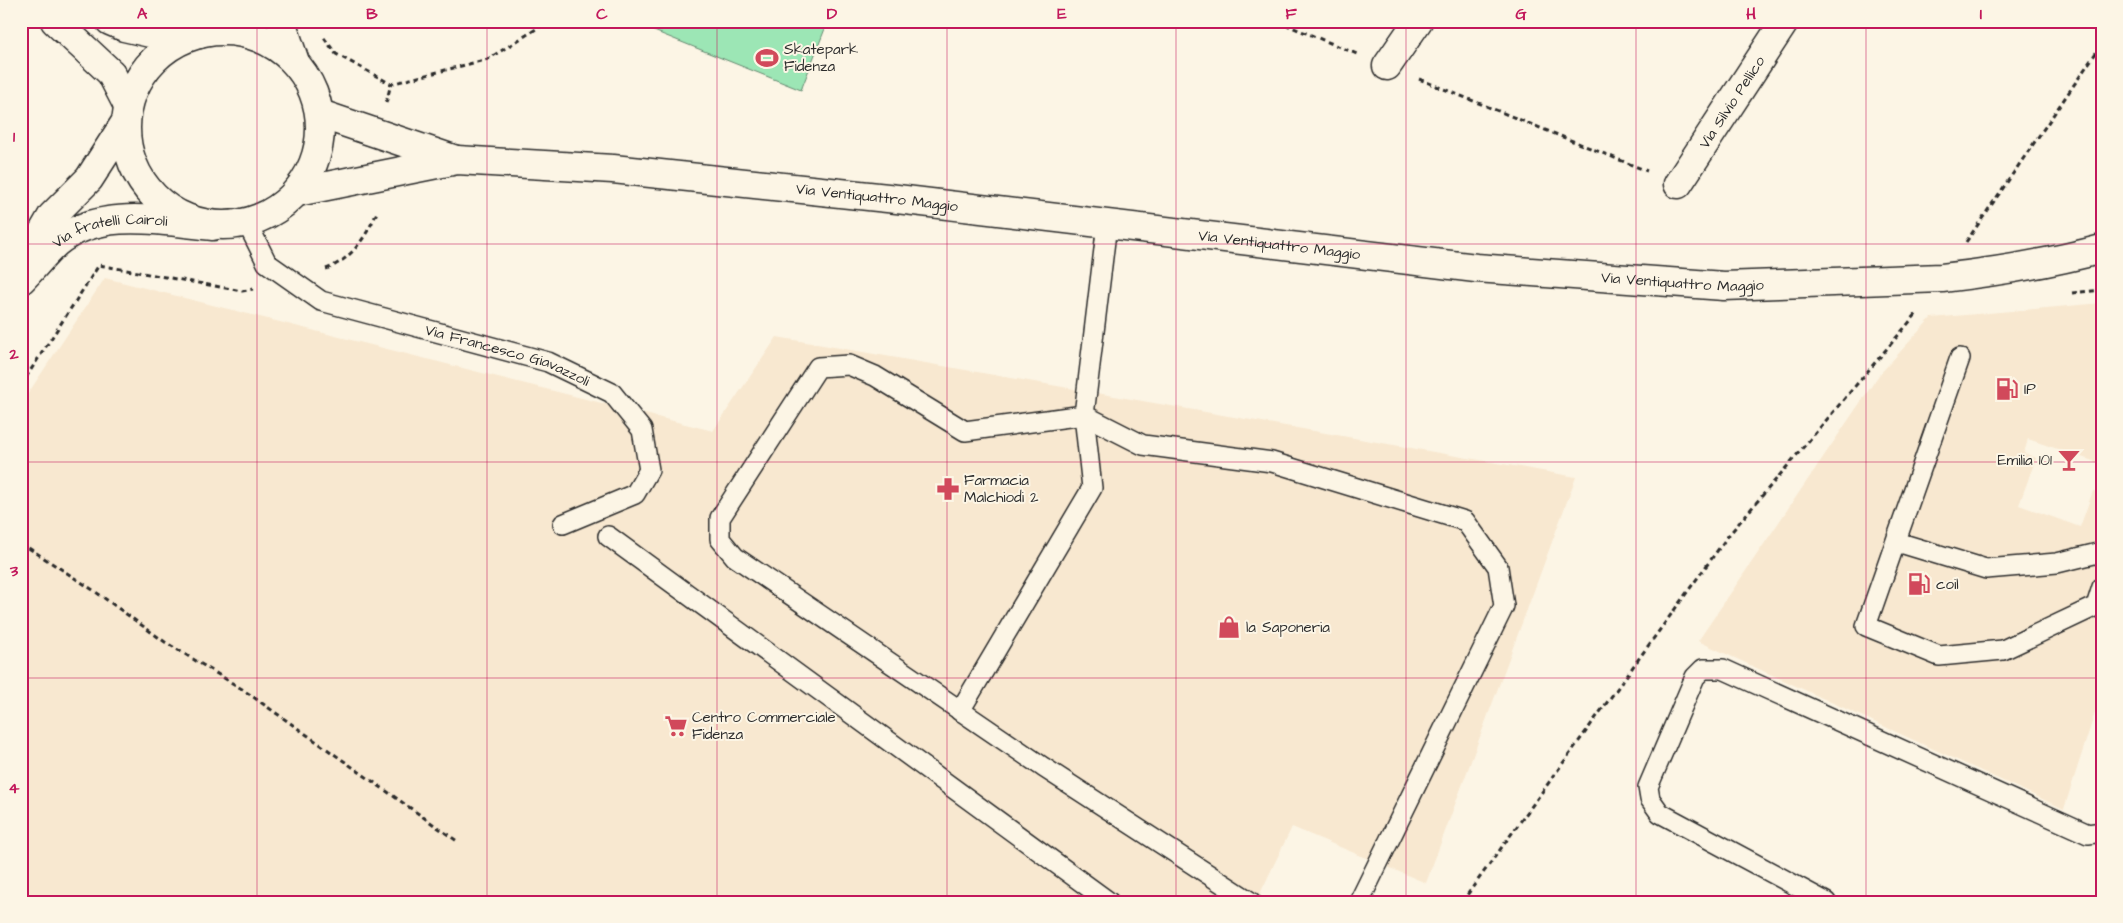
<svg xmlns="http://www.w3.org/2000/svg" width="2123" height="923" viewBox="0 0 2123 923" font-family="'Architects Daughter',sans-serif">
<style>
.built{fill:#f8e8d0}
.green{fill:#9ce6b5;stroke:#648870}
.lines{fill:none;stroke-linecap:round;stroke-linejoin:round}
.service-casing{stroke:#2b2b2b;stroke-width:22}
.minor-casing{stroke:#2b2b2b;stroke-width:31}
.tertiary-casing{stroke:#2b2b2b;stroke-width:31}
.secondary-casing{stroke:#2b2b2b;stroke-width:31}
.path{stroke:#2b2b2b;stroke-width:3;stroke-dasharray:5 4;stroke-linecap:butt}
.service{stroke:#fcf5e5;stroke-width:19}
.minor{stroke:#fcf5e5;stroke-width:28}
.tertiary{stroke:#fcf5e5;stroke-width:28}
.secondary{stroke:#fcf5e5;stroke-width:28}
.grid{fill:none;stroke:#c2185b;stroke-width:1;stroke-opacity:0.55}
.labels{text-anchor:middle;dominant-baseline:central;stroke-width:4;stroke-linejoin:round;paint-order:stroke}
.poi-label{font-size:15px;fill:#2b2b2b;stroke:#fcf5e5;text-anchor:start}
.street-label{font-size:15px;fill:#2b2b2b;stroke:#fcf5e5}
.neatline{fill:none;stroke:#c2185b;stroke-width:2}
.grid-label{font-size:16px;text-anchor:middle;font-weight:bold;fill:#c2185b}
</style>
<rect width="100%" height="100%" fill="#fcf5e5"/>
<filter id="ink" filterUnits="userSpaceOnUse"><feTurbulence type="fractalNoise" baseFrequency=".02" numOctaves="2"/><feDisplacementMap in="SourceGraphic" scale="10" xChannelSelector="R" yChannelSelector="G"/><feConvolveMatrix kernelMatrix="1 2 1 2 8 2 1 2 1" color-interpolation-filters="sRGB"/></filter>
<g filter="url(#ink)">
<path class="built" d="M105 278 713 431 777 337 1576 477 1426 883 1292 827 1256 902H21V404Z
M2102 303V464L2028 439 2024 453 2036 458 2019 505 2080 527 2093 491 2100 492 2102 488V691L2064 809 1698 641 1879 375 1931 318Z"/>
<path class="green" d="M641 21H828L801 90 639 25Z"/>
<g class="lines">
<defs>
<g id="service">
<path id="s1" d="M247 223 267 263 321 301 548 362 612 393 642 430 649 470 635 494 563 524"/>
<path d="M1960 358 1866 626 1939 656 2003 650 2096 606 2102 587"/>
<path d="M608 536 1109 902"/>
<path d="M1897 542 1986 569 2057 563 2102 552"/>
<path d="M960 711 1092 488 1084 415 1107 224"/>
<path d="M1251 902 1043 767 735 557 720 539V518L818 367 849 365 875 376 965 431 1084 415 1143 445 1272 462 1465 521 1498 567 1504 606 1359 902"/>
<path d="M1826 902 1660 813 1650 799 1648 787 1695 677 1703 669H1723L2088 834 2102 832"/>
</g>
<g id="minor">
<path d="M281 21 295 62"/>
<path d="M199 34 205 21"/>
<path d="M1387 66 1418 21"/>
<path id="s2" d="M1678 184 1785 21"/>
</g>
<g id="tertiary">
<path d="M27 259 52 216 89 179 125 123"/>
<path id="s3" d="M21 280C33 268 44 254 56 243 100 207 161 221 213 226"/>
</g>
<g id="secondary">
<path d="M55 21 111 73 128 106"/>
<path d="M110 21 124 27 181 40"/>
<circle cx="223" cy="128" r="97"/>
<path d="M320 114 456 160"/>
<path id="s4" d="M297 192 457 160 613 169 897 199 1476 268 1724 286 1942 278C1995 272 2050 263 2102 249"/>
</g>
</defs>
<use href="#service" class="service-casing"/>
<use href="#minor" class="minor-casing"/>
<use href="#tertiary" class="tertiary-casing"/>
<use href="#secondary" class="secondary-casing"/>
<path class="path" d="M1277 21 1357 54
M324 38 336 54 391 84
M1419 79 1647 171
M386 103 391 84 488 59 549 21
M1966 242 2102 44
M326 269C353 259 367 235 378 210
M2072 293 2102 290
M21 385 99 265 242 291 253 289
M21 543 93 590 165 642 242 689 457 841
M1462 902 1728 536 1918 312"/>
<use href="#service" class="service"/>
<use href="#minor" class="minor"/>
<use href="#tertiary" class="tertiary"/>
<use href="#secondary" class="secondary"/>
</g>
</g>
<path class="grid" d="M257 21V902M487 21V902M717 21V902M947 21V902M1176 21V902M1406 21V902M1636 21V902M1866 21V902M21 244H2102M21 462H2102M21 678H2102"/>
<defs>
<symbol id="stadium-bare" viewBox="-9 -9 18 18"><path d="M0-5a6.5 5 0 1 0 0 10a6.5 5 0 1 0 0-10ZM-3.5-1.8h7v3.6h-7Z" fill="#d1495b" stroke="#fcf5e5" stroke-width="2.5" paint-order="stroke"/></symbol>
<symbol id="fuel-bare" viewBox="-9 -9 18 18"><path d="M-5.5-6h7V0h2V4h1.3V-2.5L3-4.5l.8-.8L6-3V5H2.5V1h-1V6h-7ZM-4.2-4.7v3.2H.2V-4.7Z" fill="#d1495b" stroke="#fcf5e5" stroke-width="2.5" paint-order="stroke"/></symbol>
<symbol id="bar-bare" viewBox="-9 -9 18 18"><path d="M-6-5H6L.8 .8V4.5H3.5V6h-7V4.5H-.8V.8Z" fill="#d1495b" stroke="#fcf5e5" stroke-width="2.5" paint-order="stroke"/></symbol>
<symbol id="pharmacy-bare" viewBox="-9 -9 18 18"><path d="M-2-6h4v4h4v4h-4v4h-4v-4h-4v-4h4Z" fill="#d1495b" stroke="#fcf5e5" stroke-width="2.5" paint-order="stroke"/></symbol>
<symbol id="shop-bare" viewBox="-9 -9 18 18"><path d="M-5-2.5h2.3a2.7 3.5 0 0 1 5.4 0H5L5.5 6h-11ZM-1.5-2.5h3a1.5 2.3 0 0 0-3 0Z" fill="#d1495b" stroke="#fcf5e5" stroke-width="2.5" paint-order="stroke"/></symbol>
<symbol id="supermarket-bare" viewBox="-9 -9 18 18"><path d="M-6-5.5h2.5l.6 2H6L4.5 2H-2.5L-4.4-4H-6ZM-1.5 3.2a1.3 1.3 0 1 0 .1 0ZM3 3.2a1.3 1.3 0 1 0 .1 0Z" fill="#d1495b" stroke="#fcf5e5" stroke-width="2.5" paint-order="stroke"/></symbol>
</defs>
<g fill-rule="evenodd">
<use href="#stadium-bare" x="751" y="42" width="32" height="32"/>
<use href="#fuel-bare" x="1991" y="373" width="32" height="32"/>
<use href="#bar-bare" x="2053" y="444" width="32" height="32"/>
<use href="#pharmacy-bare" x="932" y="473" width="32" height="32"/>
<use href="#fuel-bare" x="1903" y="568" width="32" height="32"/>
<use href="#shop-bare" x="1213" y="611" width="32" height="32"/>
<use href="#supermarket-bare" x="660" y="710" width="32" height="32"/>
</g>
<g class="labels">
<g class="poi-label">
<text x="784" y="49">Skatepark<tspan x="784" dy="17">Fidenza</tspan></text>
<text x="2024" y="389">IP</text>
<text x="2052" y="460" text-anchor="end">Emilia 101</text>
<text x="964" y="480">Farmacia<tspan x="964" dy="17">Malchiodi 2</tspan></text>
<text x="1936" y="584">coil</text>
<text x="1246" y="627">la Saponeria</text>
<text x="692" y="717">Centro Commerciale<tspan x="692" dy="17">Fidenza</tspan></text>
</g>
<g class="street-label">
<text stroke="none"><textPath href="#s2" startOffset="98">Via Silvio Pellico</textPath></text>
<text stroke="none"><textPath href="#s4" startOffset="585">Via Ventiquattro Maggio</textPath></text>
<text stroke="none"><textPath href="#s3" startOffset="108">Via fratelli Cairoli</textPath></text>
<text stroke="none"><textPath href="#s4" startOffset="990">Via Ventiquattro Maggio</textPath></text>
<text stroke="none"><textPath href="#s4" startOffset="1395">Via Ventiquattro Maggio</textPath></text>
<text stroke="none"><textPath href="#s1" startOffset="305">Via Francesco Giavazzoli</textPath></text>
</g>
</g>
<rect width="2123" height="923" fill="none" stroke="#fcf5e5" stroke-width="55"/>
<rect x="28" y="28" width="2068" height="868" class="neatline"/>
<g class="grid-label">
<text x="142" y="19">A</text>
<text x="372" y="19">B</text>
<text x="602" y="19">C</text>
<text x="832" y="19">D</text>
<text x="1062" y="19">E</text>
<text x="1291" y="19">F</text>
<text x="1521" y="19">G</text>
<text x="1751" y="19">H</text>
<text x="1981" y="19">I</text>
<text x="14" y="142">1</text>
<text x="14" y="359">2</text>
<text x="14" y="576">3</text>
<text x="14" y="793">4</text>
</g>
</svg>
